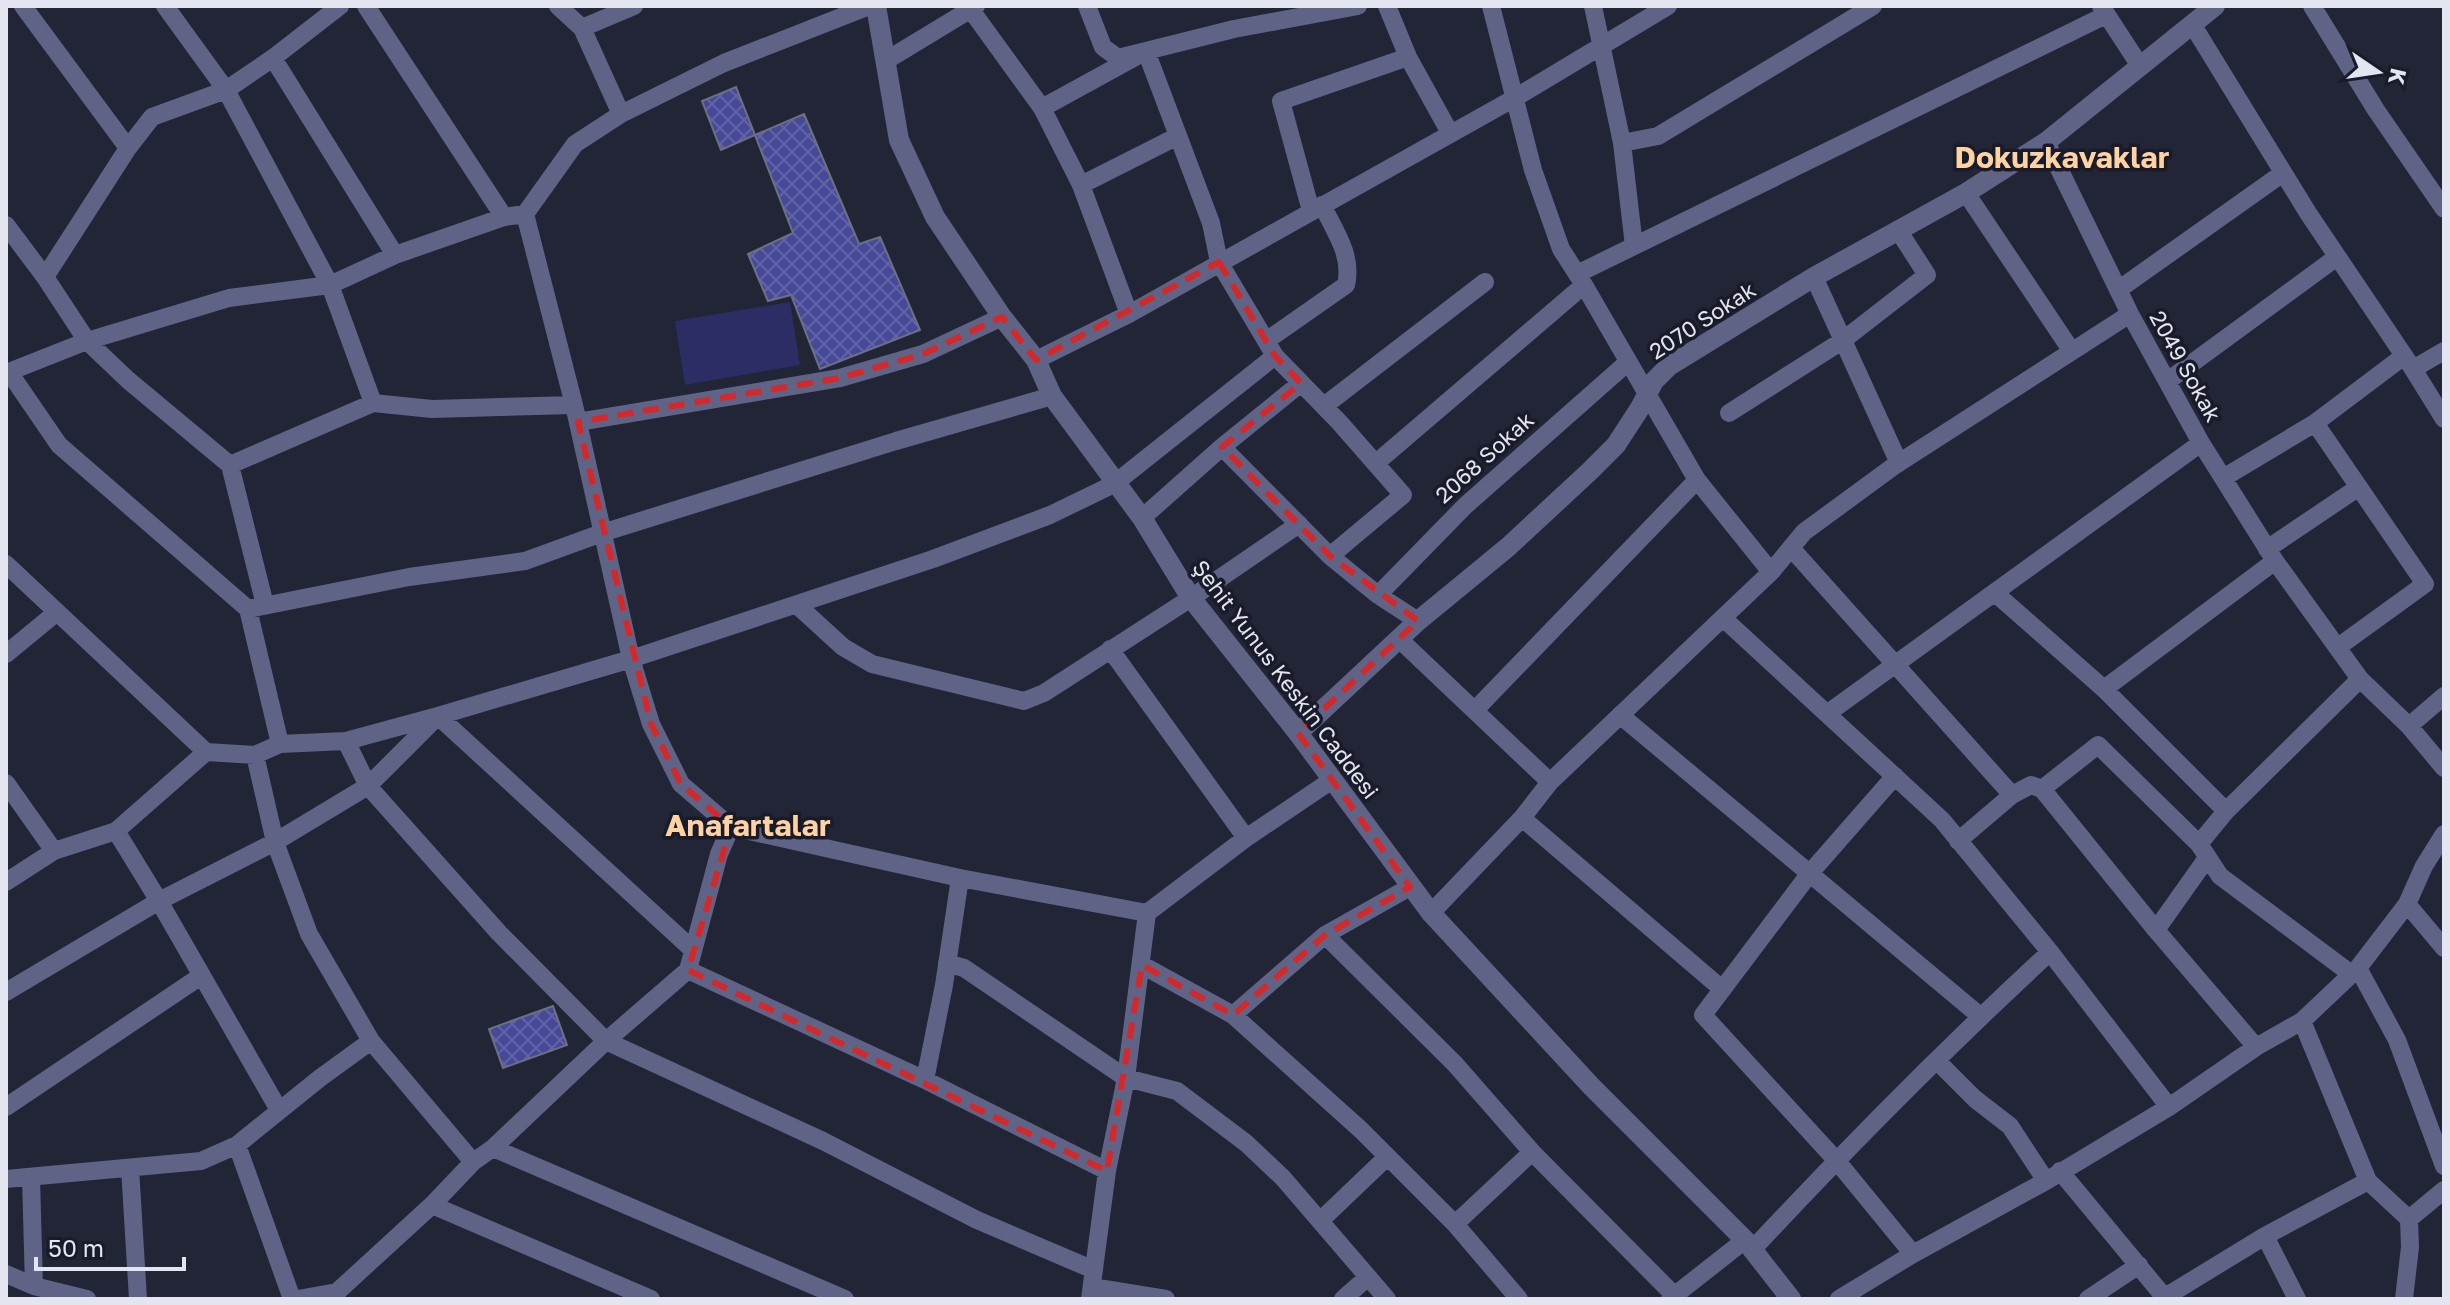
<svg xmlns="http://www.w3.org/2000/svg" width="2450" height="1305" viewBox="0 0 2450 1305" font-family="'Golos Text',sans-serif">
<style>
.grass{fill:#2b2d64}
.building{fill:url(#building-cross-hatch);stroke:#6d7083;stroke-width:2}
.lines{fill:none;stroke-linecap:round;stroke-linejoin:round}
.minor{stroke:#5f6386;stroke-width:18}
.tertiary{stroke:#5f6386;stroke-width:20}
.marked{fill:none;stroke:#d62828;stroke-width:6;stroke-dasharray:16 10;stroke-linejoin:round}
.labels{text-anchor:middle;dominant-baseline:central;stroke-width:7;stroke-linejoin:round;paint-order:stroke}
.street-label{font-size:22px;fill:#e3e5f0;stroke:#191b2a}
.district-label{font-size:30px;font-weight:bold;fill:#fed2a2;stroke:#191b2a}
</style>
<defs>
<pattern id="building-cross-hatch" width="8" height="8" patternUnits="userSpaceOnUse" patternTransform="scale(2)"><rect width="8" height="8" fill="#464997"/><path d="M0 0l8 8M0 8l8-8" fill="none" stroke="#6163a6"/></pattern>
</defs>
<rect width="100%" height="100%" fill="#222535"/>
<path class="grass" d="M790 302 800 365 685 385 675 321Z"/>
<path class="building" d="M736 87 755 135 721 150 702 101Z
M804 114 859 244 880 237 920 330 820 369 791 295 768 301 748 254 793 233 755 135Z
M553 1006 567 1045 503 1068 489 1029Z"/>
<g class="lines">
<path class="minor" d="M23 6 128 148
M165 6 226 90 330 285 373 403
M366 6 504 217
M558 6 582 28 621 114
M1087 6 1103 47 1118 58 1234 29 1358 6
M1387 6 1408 57 1450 133
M1491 6 1533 170 1561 249 1584 285 1697 480 1771 572
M1593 6 1622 143 1634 246
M2101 6 2140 66
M2312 6 2376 110 2444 209
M971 10 1042 108 1081 185 1129 314
M2192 24 2308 213 2413 369 2444 351
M582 28 634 6
M273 58 395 255
M887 60 976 6
M1042 108 1146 51 1211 223 1219 262 1275 356 1340 423 1403 495 1330 556
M2046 142 2130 314 2201 443 2275 561 2360 679 2409 726 2444 768
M1622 143 1658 136 1873 6
M1081 185 1178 136
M1966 193 2071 350
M1311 211 1281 101 1408 57
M525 214 574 405 631 659 651 724 681 784 731 827 960 878 1147 913 1246 838 1332 780
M6 225 45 277 87 341 128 380 230 465 373 403 432 409 574 405
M1577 274 2106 15
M45 277 128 148 152 117 226 90 273 58 340 6
M1814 277 1899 463
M2118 290 2283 173
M1266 341 1346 285C1353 256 1335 231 1322 205
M1036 360 1129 314 1513 99 1668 6
M2413 369 2444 419
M9 372 59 445 248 609 409 577 525 561 602 533 896 441 1052 396
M6 373 87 341 229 298 330 285 395 255 504 217 525 214 575 144 621 114 724 63 869 6
M2169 380 2337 257
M1324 406 1485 282
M1729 413 1842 341 1927 275 1898 230
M578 422 840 378 923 354 1002 317
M2315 423 2425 584 2338 647
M1222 447 1330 556 1378 595 1418 621
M1376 463 1584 285
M230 465 265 605
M2223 478 2315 423 2404 356
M1142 518 1222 447 1301 383
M1791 548 2012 795
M2267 549 2359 487
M6 564 206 752
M1995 593 2104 689 2226 811
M1378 595 1465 506 1628 362
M797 605 843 647 872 664 1024 701 1044 693 1191 598 1299 524
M248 609 280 744
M1723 618 1942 820 2050 952 2169 1107
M1399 639 1550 782
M1110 649 1246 838
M6 654 57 612
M2104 689 2275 561
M1475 710 1697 480
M1828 713 2201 443
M1620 715 1980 1016
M2409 726 2444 696
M346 741 368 786 499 933 606 1041 823 1141 977 1220 1094 1270
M255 755 275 842 309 934 371 1041 473 1162
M1895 776 1810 873 1703 1015 1836 1160 1913 1254
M6 783 54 851
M2042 789 2098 745 2199 844 2220 876 2350 973
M1522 818 1722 989
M116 831 159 901 279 1110
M1958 841 2012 795 2031 785 2042 789 2156 930 2256 1047
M2199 844 2226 811 2360 679
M6 882 54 851 116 831 206 752 255 755 280 744 346 741 438 716 631 659 933 559 1050 515 1114 484 1275 356
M2407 904 2444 948
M1431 913 1522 818 1550 782 1771 572 1804 532 1894 466 2130 314
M2156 930 2207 858
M1325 935 1455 1064 1532 1152 1675 1296
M947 963 964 968 1126 1078 1177 1091 1246 1143 1283 1178 1387 1299
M1142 965 1233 1015 1361 1130 1455 1224 1519 1299
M2358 968 2397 1040 2444 1166
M688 970 925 1080 1107 1171
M6 992 159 901 275 842 368 786 438 716 693 950
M1233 1015 1325 935 1410 887
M2302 1021 2368 1181 2409 1219
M1938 1062 1975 1099 2010 1126 2046 1181
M925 1080 944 985 960 878
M6 1107 201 976
M237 1145 292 1299
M493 1148 845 1299
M130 1168 138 1299
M2060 1171 2166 1299
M31 1178 34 1286
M6 1179 201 1161 237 1145 320 1078 371 1041
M432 1205 651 1299
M1320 1221 1387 1157
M1455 1224 1532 1152
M2265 1236 2297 1299
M1752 1250C1848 1147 1947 1047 2050 952
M6 1274 34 1286 87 1299
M1092 1287 1166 1299
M2165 1297 2265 1236 2368 1181
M298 1299 337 1292 432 1205 473 1162 493 1148 606 1041 688 970 719 854 731 827
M1090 1299 1107 1171 1126 1078 1147 913
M1343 1299 1368 1277
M1670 1299 1745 1240
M1839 1299 1913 1254 2046 1181 2169 1107 2256 1047 2302 1021 2358 968 2407 904 2424 866 2444 834
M2088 1299 2139 1265
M2404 1299 2410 1247 2409 1219 2444 1190"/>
<path class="tertiary" d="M876 6 899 140 935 217 1002 317 1036 360 1052 396 1142 518 1191 598 1298 733 1431 913 1591 1086 1745 1240 1791 1299
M1298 733 1418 621 1508 547 1590 471 1616 445 1640 408 1654 381 1669 366 1814 277 1966 193 2046 142 2215 6"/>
</g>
<path class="marked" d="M1219 262 1275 356 1301 383 1222 447 1330 556 1418 621 1298 733 1410 887 1325 935 1233 1015 1142 965 1107 1171 688 970 731 827 681 784 651 724 578 422 840 378 923 354 1002 317 1036 360Z"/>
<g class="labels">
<g class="street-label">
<text transform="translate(1702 320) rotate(-33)">2070 Sokak</text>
<text transform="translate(2186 366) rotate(61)">2049 Sokak</text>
<text transform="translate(1484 457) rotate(-42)">2068 Sokak</text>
<text transform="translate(1286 679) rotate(53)">Şehit Yunus Keskin Caddesi</text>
</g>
<g class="district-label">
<text x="2062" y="157">Dokuzkavaklar</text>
<text x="748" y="825">Anafartalar</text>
</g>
</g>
<rect width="2450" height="1305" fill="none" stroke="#e3e5f0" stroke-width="16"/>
<g transform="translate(2378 72) rotate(103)" stroke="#191b2a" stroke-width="6" paint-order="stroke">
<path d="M0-6L14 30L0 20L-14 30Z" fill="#e3e5f0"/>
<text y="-12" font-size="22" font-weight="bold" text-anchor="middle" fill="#e3e5f0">K</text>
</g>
<path d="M36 1257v12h148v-12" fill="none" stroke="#e3e5f0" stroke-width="4"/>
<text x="48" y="1257" font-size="24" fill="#e3e5f0" stroke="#191b2a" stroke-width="6" paint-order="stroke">50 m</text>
</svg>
